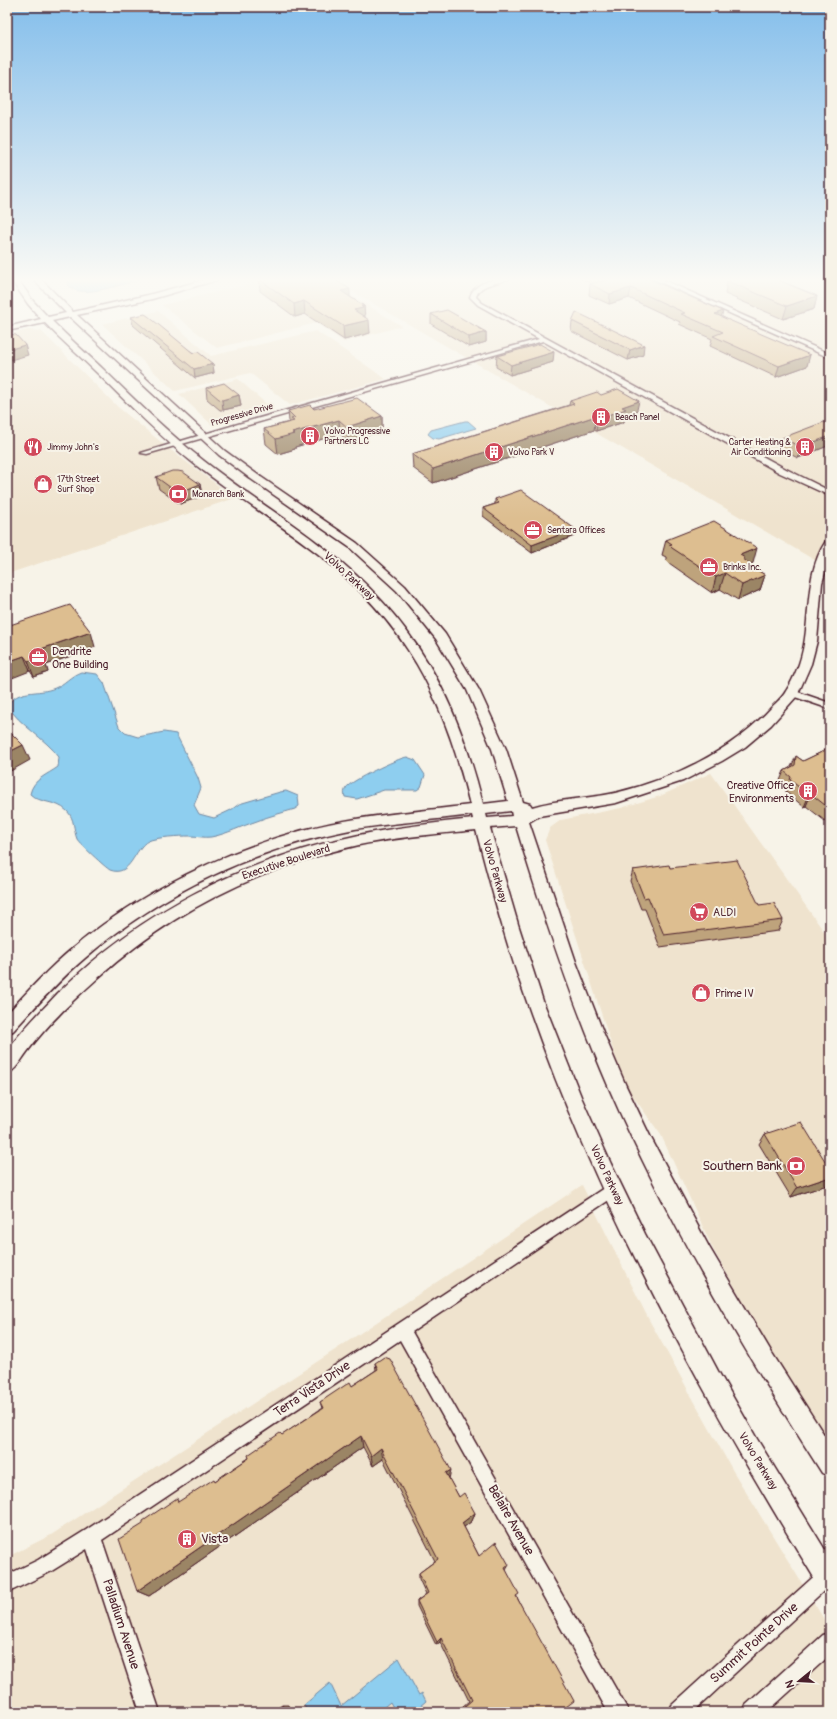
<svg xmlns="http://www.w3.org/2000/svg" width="837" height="1719" viewBox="0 0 837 1719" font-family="Pangolin,sans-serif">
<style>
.built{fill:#efe3ce}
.water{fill:#8eceef;stroke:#7388a1}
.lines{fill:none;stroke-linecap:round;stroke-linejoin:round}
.street-casing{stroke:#4a1f2b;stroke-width:3}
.secondary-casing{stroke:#4a1f2b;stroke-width:3}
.street{fill:#f7f3e8;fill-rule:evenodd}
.secondary{fill:#f7f3e8;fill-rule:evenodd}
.wall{fill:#bea37c;stroke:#4a1f2b}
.shaded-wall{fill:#9b8565;stroke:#4a1f2b}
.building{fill:#ddbe90;stroke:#4a1f2b}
.labels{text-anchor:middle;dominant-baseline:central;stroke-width:4;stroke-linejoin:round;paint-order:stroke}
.far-street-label{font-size:9px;fill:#4a1f2b;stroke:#f7f3e8}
.far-poi-label{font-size:9px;fill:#4a1f2b;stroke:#f7f3e8;text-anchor:start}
.street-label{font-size:11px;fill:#4a1f2b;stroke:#f7f3e8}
.poi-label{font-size:11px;fill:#4a1f2b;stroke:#f7f3e8;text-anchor:start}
.near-poi-label{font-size:13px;fill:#4a1f2b;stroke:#f7f3e8;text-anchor:end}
.near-street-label{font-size:13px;fill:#4a1f2b;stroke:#f7f3e8}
</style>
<rect width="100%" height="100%" fill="#f7f3e8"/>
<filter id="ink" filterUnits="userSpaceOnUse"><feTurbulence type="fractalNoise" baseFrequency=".025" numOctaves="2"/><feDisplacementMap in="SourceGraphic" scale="8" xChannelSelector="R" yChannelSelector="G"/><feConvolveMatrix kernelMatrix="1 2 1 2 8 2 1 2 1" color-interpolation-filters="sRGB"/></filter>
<g filter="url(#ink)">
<path class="built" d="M276 278H323L402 326 344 342 316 323 217 348 162 305Z
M329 278H830V569Z
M158 311 211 356 316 331 386 379 290 405 250 373 175 391 102 324Z
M28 330 41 331 119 408 177 455 235 498 7 574V335Z
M238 379 272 409 212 425 179 394Z
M711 773 830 940V1446L764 1338 713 1249 661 1135 630 1092 617 1062 545 840 550 828 561 820 621 808 660 796Z
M582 1185 648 1318 733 1471 830 1629V1712H7V1557L51 1535 335 1350Z"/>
<path class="water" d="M73 278H146C129 282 95 294 80 291 75 291 72 288 68 285V282Z
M465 421H468L476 428 439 439 433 438 428 434 431 430Z
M81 672 97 674 104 683 119 727 125 733 138 737 164 732 176 734 198 778 201 788 194 805 199 814 214 818 231 810 239 804 280 792 286 791 298 796 299 806 295 809C282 813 269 816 257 821 242 826 227 834 211 837 204 838 197 836 190 836 180 836 157 837 148 841 134 848 131 878 110 870 106 868 79 843 77 839 73 829 75 819 67 811 56 800 40 804 30 794 33 779 47 775 58 767L59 757C46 739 18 724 8 706 16 688 39 695 55 688 65 684 70 676 81 672Z
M407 757 415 760 425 775 421 787 417 790H384L357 799 345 797C344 794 344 791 346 788 350 781 398 758 407 757Z
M399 1658 419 1695 422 1693 426 1701 413 1712H393L395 1711 390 1702 378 1712H307L304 1705 330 1683 341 1706Z"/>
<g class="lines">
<defs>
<path id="street" d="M500 278H511C500 284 480 282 476 297L482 303 786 469 830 491V496L780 473 543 341 147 454 141 453 238 424 539 339 478 305 470 297C474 284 488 281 500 278Z
M651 278H659L830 354V358Z
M792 690 830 703V709L789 695 787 693Z
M613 1182 618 1184 620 1189 618 1194 412 1332 629 1712H608L400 1340 102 1540 160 1712H140L87 1549 50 1572 7 1593V1575L38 1560 86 1530Z
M830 1566V1585L693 1712H669L672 1705 821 1570Z
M830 1633V1655L767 1712H743L746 1705 823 1635Z"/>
<path id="secondary" d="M10 278H17L33 301 48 317 66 313 32 278H40L73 312 148 295 211 278H224L152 299 77 315 225 451 258 475 357 543 405 586 445 634 479 690 506 749 523 802 530 804 532 807C558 799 588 799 615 793 673 779 732 751 772 707 777 702 783 697 786 691 791 684 796 672 799 664 813 624 802 577 826 541L830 540V556L822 583 817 641 811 664 797 696 771 725 745 747 722 761 683 781 616 803 539 816 529 822 576 962 603 1032 626 1086 651 1138 709 1247 772 1353 830 1444V1477L822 1473C743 1349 668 1223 609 1088 572 1002 543 915 516 826L490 828 518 924 543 1001 582 1099 611 1164 645 1234 718 1371 757 1439 830 1558V1592L821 1589C706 1402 598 1208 526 999 506 944 491 887 476 830 437 834 397 837 359 845 261 867 172 911 98 978 72 1001 47 1025 27 1052 21 1060 16 1070 7 1074 7 1067 6 1059 7 1053 9 1043 49 1003 58 993 141 911 245 859 359 835 397 827 435 823 473 819L472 815C433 820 393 823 355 829 257 847 160 893 85 958 59 980 36 1006 13 1031L7 1033V1014C28 991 49 968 73 948 150 884 257 834 356 819 393 813 432 810 470 805 444 698 406 622 317 553 278 523 236 496 197 466 160 437 128 403 95 371 79 355 61 340 45 323L7 331V327L41 319 28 304ZM70 317 219 455 251 479 349 547 397 591 436 639 467 690 492 749 508 801 483 804C456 696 414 618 325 549 286 518 243 492 204 461 168 433 136 401 103 369 86 353 69 338 52 321ZM511 811 512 816 487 818 486 814Z"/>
</defs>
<use href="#street" class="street-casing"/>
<use href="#secondary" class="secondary-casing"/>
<use href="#street" class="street"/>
<use href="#secondary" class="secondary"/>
</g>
<path class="wall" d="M580 278H647L723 311 721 316 807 366 776 377 710 346 712 339 679 324 680 322 629 298 609 304 589 295 590 284H592Z
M259 279 350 297 364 306 365 317 370 333 344 340 305 314 295 317 260 291Z
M779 280 817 296 814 309 783 319 725 294 727 281Z
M431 314 486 332V342L469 347 431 324Z
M131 317 213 364 214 373 195 378 133 325Z
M572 321 643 355 628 360 571 331Z
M497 356 553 362 510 375 496 367Z
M206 388 239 395 241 406 223 410H220L207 399Z
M570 401 636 414 624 418V422L596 431 594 430 433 483 413 468 412 454 569 405Z
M314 409 382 416V431L348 441 340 434 295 447V449L278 454 266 444 264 429 289 422 288 411Z
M830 425V445L798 458 779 449 782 438Z
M156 477 200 484 202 496 180 504 159 489Z
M495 499 575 529 574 536 532 553 483 516V508L495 504Z
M666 540 753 563 749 565 765 575 760 590 738 600 720 589 712 593 669 563 666 560V557L662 555Z
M7 626 95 647 46 665 48 672 34 677 30 671Z
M830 748V825L806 806 804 807 786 792V789L779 783 784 771 791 767 796 756 803 761Z
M670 868 759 905 783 920 778 931 660 947 645 909H641L630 881 633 870Z
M765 1134 830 1169V1180L827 1185 791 1197 759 1144Z
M375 1363 449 1479 459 1497 475 1513 472 1521 464 1527 479 1556 509 1565 506 1570 517 1597 566 1707V1712H456L469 1701 440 1642 436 1645 417 1606V1601L426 1594 419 1579V1573L435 1561 383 1459 373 1466 363 1447 149 1596 137 1591 215 1481 322 1408 320 1402 352 1386 376 1370Z"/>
<path class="shaded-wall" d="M631 288 629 298 609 304 610 294Z
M350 289V302L341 291Z
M817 296 814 309 783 319 787 306Z
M304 301 305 314 295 317 294 304Z
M361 306H364L365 319 354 310Z
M723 311 720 322 715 314Z
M369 320 370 333 344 340 343 326Z
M486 332V342L469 347V337Z
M25 345 28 355 7 361V350Z
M644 345 643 355 628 360 630 350Z
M554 352 553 362 510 375 511 365Z
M810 355 807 366 776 377 779 366Z
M213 364 214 373 195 378 194 369Z
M239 395 241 406 223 410 222 400Z
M639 401 636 414 624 418V422L596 431 598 418 622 407Z
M382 416V431L348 441 347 427Z
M596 416 594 430 433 483V469Z
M339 420 340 434 295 447V449L278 454 276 439 292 433Z
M830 436V445L798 458 801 447Z
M200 484 202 496 180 504 178 493Z
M575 529 574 536 532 553V545Z
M757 548 753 563 743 568 740 555Z
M725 573 720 589 712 593 716 577Z
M765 575 760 590 738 600 742 585Z
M91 632 95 647 46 665 48 672 34 677 28 661 38 650Z
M24 656 30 671 7 680V662Z
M23 745 30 760 7 773V753Z
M811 794 806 806 804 807 809 795Z
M830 1177V1180L827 1185 791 1197 797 1188Z
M361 1436 363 1447 149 1596 137 1591Z
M381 1448 383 1459 373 1466 371 1456Z
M451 1470 449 1479 446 1473Z
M475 1513 472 1521 460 1530 462 1523Z
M441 1638 440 1642 436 1645 437 1642Z
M282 1705H288L291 1712H284Z
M238 1711H246V1712H238Z"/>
<path class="building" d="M332 278 350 289 341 291 364 306H361L363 308 354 310 369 320 343 326 304 301 294 304 259 279Z
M604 278H647L723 311 715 314 810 355 779 366 713 336 723 332 681 314 685 313 631 288 610 294 590 284 607 280Z
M736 278H777L779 279 778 280 817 296 787 306 727 281Z
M447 310 486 332 469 337 431 314Z
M576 312 644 345 630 350 572 321Z
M145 314 148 316 193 353 198 352 213 364 194 369 131 317Z
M10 334 16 335 25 345 7 350V335Z
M540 344 554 352 511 365 497 356Z
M224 383 239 395 222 400 219 399 206 388Z
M618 389 639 401 622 407 626 409 598 418 596 416 433 469 412 454 574 404 570 401 597 392 601 395Z
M357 398 382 416 347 427 339 420 292 433 294 434 276 439 264 429 294 421 291 419 295 418 288 411 310 405 314 409Z
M824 422 830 425V436L801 447 782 438Z
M172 471H178L183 472 200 484 178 493 156 477Z
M521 490 575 529 532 545 483 508 499 503 495 499Z
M714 521 757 548 740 555 745 558 743 559 749 563 748 564 765 575 742 585 725 573 716 577 672 548 669 545 672 544 666 540Z
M70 605 91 632 38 650 43 656 28 661 24 656 7 662V626Z
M7 729 23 745 7 753Z
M830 748V809L811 794 809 795 790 780 791 777 784 771 795 765 796 756 803 761Z
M737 860 759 905 774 903 783 920 664 935 648 897 644 898 633 870 669 865 670 868Z
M801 1122 830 1169V1177L797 1188 765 1134Z
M384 1357 390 1359 451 1470 446 1473 459 1497 464 1493 475 1513 462 1523 479 1556 496 1542 509 1565 505 1568 519 1594 516 1596 574 1701 566 1707V1712H458L472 1700 441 1638 437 1642 417 1601 428 1593 419 1573 438 1559 381 1448 371 1456 361 1436 137 1591 119 1539 143 1524V1521L177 1498 178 1502 214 1479 215 1481 249 1458 248 1455 280 1433 282 1435 323 1408 320 1402 350 1382 352 1386 378 1369 375 1363Z
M282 1705 284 1712H272Z"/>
</g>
<linearGradient id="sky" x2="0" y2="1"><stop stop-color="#84beeb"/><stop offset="0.54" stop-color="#fbfaf5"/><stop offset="1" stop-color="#fbfaf5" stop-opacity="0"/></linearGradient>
<rect width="837" height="519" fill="url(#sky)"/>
<defs>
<symbol id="building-disc" viewBox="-11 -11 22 22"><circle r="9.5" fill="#d1495b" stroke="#f7f3e8"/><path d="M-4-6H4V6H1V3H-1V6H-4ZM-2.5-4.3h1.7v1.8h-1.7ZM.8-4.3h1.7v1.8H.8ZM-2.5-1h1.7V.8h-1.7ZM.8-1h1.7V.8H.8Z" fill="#fff"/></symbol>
<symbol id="restaurant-disc" viewBox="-11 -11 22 22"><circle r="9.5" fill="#d1495b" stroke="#f7f3e8"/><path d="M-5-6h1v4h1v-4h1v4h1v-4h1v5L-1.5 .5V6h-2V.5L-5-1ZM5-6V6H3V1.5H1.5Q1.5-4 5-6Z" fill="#fff"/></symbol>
<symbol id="shop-disc" viewBox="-11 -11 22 22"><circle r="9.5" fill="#d1495b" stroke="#f7f3e8"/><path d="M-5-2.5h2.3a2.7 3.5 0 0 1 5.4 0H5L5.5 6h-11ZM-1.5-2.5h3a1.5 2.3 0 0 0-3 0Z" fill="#fff"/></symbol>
<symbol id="bank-disc" viewBox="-11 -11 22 22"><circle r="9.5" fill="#d1495b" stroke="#f7f3e8"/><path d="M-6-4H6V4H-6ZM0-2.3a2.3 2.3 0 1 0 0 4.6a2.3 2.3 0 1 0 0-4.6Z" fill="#fff"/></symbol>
<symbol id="office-disc" viewBox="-11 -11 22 22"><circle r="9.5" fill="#d1495b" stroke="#f7f3e8"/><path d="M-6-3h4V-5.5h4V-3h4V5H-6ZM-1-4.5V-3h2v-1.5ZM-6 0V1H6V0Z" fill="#fff"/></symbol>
<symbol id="supermarket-disc" viewBox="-11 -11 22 22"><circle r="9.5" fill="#d1495b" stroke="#f7f3e8"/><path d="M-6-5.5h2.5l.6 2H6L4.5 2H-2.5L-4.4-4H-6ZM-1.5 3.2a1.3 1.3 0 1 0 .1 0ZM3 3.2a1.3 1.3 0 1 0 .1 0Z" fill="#fff"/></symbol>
</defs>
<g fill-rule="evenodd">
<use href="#building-disc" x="590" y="406" width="22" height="22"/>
<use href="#building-disc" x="299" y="425" width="22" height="22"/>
<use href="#restaurant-disc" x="22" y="436" width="22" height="22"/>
<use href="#building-disc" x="794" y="436" width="22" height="22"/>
<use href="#building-disc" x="483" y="441" width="22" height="22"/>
<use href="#shop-disc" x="32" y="473" width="22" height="22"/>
<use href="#bank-disc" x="167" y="483" width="22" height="22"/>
<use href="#office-disc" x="522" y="519" width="22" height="22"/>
<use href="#office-disc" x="698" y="556" width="22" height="22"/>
<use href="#office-disc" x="27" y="646" width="22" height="22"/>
<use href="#building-disc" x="797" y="780" width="22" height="22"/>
<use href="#supermarket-disc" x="688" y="901" width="22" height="22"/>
<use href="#shop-disc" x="690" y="982" width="22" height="22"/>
<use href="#bank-disc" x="785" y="1155" width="22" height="22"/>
<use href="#building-disc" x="176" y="1528" width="22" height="22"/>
</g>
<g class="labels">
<g class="far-street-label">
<text transform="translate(242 415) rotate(-16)">Progressive Drive</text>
</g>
<g class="far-poi-label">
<text x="615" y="417">Beach Panel</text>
<text x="324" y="431">Volvo Progressive<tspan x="324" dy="10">Partners LC</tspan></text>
<text x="791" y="442" text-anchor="end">Carter Heating &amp;<tspan x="791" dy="10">Air Conditioning</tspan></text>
<text x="47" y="447">Jimmy John's</text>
<text x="508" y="452">Volvo Park V</text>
<text x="57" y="479">17th Street<tspan x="57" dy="10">Surf Shop</tspan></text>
<text x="192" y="494">Monarch Bank</text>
<text x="547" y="530">Sentara Offices</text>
<text x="723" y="567">Brinks Inc.</text>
</g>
<g class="street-label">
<text transform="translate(349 576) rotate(43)">Volvo Parkway</text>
<text transform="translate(286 862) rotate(-18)">Executive Boulevard</text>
<text transform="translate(495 871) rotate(74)">Volvo Parkway</text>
<text transform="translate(607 1175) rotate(65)">Volvo Parkway</text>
<text transform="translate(758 1461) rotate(59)">Volvo Parkway</text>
</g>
<g class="poi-label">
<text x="52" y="651">Dendrite<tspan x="52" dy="13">One Building</tspan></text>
<text x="794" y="785" text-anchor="end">Creative Office<tspan x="794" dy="13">Environments</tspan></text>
<text x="713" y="912">ALDI</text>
<text x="715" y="993">Prime IV</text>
</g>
<g class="near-poi-label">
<text x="782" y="1166">Southern Bank</text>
<text x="201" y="1539" text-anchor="start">Vista</text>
</g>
<g class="near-street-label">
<text transform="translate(312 1389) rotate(-34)">Terra Vista Drive</text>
<text transform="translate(511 1520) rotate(60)">Belaire Avenue</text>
<text transform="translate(121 1624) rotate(72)">Palladium Avenue</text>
<text transform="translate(754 1643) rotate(-42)">Summit Pointe Drive</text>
</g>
</g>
<rect width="837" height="1719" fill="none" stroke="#f7f3e8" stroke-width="24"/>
<rect x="12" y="12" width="813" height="1695" fill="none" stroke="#4a1f2b" stroke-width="1.5" filter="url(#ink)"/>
<g transform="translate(799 1681) rotate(252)" stroke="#f7f3e8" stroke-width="3" paint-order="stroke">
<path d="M0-3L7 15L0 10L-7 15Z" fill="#4a1f2b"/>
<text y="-6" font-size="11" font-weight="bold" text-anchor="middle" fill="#4a1f2b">N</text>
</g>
</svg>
